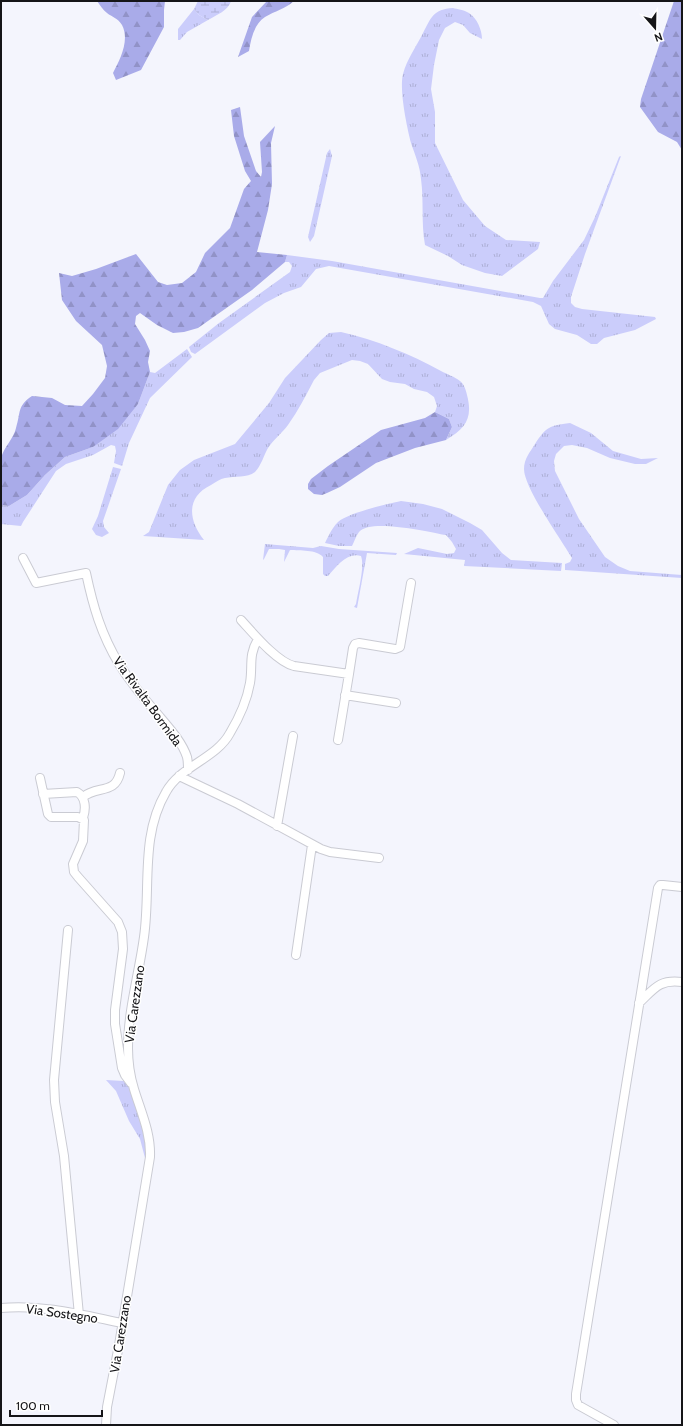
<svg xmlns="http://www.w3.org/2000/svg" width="683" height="1426" viewBox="0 0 683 1426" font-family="Cabin,sans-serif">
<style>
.grass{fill:url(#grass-tufts)}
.forest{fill:url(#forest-firs)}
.wetland{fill:url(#wetland-marsh)}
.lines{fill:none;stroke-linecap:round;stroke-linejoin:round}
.minor-casing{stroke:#cacbd3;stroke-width:10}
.minor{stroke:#fff;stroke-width:8}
.labels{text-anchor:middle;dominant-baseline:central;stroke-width:3;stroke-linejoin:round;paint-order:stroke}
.street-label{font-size:13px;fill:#151518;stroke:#fff}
</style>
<defs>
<pattern id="grass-tufts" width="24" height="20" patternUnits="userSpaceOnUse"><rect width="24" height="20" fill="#cbcdfb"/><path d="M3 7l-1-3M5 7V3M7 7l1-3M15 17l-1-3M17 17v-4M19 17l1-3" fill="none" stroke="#adafd6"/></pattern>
<pattern id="forest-firs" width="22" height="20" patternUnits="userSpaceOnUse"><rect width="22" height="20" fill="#a9abe9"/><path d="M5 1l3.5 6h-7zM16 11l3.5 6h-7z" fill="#9192c7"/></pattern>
<pattern id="wetland-marsh" width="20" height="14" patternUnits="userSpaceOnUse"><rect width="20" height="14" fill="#cbcdfb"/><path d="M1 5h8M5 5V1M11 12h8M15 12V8" fill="none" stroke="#adafd6"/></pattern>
</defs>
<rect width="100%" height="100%" fill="#f4f5fd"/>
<path class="grass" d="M453 8C457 9 464 10 469 13 477 18 482 30 482 39L470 33 463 25 455 22 445 28 439 40 434 65 431 89 435 112V143L463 200 485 226 506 240 540 242 538 249 502 276 485 273 462 265 448 256 425 245C421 223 424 201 421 179 420 166 415 155 411 143 407 127 399 90 403 74 407 59 416 47 423 33 431 18 433 9 453 8Z
M194 9 199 15 208 20 187 32 180 40H178V29Z
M330 149 332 156 314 236 310 242 308 237 327 153Z
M621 156 585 254 571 297V303L575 307 582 309 655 317 656 319 635 330 604 338 597 344H591L577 335 555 329 549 324 541 306 533 302 329 266 316 269 301 287 284 293 265 303 195 354 191 352 189 347 219 323 290 272 292 266 289 262H285L287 255 332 261 540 298H543L553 281 584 240 595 217 619 157Z
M341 332C376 340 410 354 441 371 447 374 455 377 460 381 464 384 466 390 467 395 473 418 466 428 446 440L452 427 449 419 435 412 437 406 434 397 427 392 414 389 405 384 390 382 382 379 368 364 360 361 352 360 320 373 314 380C306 395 298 411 288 425 282 433 274 439 268 448 264 455 261 466 255 472 247 478 235 476 225 478 220 479 216 482 211 485 186 497 188 520 204 540L143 536 149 532 168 485 180 470 194 460 235 444 269 403 285 378 321 340 329 333Z
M187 349 192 357 150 398 129 443 122 466 114 463 116 451 115 446 111 445 93 455 66 464 56 471 23 522 21 526 1 524V505L9 506 27 495 45 475 65 457 93 447 138 404 150 372 155 373Z
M570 423 591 433 613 451 641 459 658 458 646 464H635L610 458 587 448 572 445 564 446 556 454 554 461 555 471 579 519 605 557 618 566 630 571 682 575V578L565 570V564L570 562 572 558C561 539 524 488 524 469 524 459 530 452 535 444 547 426 549 426 570 423Z
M113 467 121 469 103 521 104 527 109 533 102 537 96 535 92 529 98 516Z
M401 501 423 504 442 509 470 523 482 530 502 553 511 560 562 563 561 571 464 566 465 560 404 554 418 548 447 554 454 553 456 549 452 542 446 535C429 532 370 518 359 532 356 536 354 542 352 546H339L325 543C329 535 332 528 338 522 348 513 387 504 401 501Z
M265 544 313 548 321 546 339 549 397 553 396 555 367 553 357 608 354 607 356 604C358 591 365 567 361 556 347 552 337 566 328 576H325L323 574V557C316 549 300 551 290 550L284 562 285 550 279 549H269L264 559 263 560Z
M106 1080 124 1081 127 1084 134 1097 144 1125 148 1159 145 1158 140 1139 129 1121 116 1091Z"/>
<path class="forest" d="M97 1H165L164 10V27L141 70 116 80 113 73C120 60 130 40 122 25 118 18 112 17 107 13 103 10 100 5 97 1Z
M267 1H294C285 9 275 11 265 17 254 24 251 39 249 51L238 57 252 17Z
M674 1H682V150L677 142 658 132 640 107 641 99Z
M240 107 244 136 256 171 261 177 262 172 260 142 275 126 271 143 272 184 268 210 257 252 287 255 285 262 252 290 198 328 184 332 173 333 157 325 140 313 136 316 135 324 145 340 150 351 148 362 150 372 138 404 118 429 93 447 65 457 45 475 27 495 9 506 1 505C1 493 0 469 1 458 4 447 14 438 16 428 21 412 17 406 32 396L52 398 65 405 82 406 93 394 105 378 107 366 102 345 76 321 62 300 59 273 72 276 96 269 136 254 158 282 167 285 182 283 196 272 205 253 230 228 244 189 251 181 245 171 234 136 231 110Z
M435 412 449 419 452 427 446 440 415 448 376 463 340 487 327 493 322 495 314 494 308 489V484L311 479 328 466 381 430 425 418Z"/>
<path class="wetland" d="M198 1H231C229 10 215 16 208 20L199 15 194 9Z"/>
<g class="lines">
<defs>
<path id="minor" d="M23 558 36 583 86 573C93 606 101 634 119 664 131 683 145 700 160 717 170 729 182 742 187 757 188 761 188 765 188 770
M241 620C253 633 277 662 294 666L349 674 338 740
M349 674 353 648 355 644 359 643 395 649 400 647 411 583
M345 695 396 703
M179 776 238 804 321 849 330 852 379 858
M40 778 48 814 51 817H78L84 820 83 841 73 864 74 872 78 877 118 922 122 932 123 949 115 1010V1024L122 1068 125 1075 131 1083
M43 794 77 792C86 797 86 809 83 818
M83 797C97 785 115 795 120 773
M277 826 293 736
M68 930 54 1080 55 1102 64 1156 79 1315
M296 955 312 845
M639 1003C654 989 659 979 682 982
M1 1308C42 1304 83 1315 122 1323
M106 1425 107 1407 119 1345 150 1157C151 1133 141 1112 134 1089 130 1076 128 1061 128 1048 128 1010 139 974 144 937 151 888 140 836 166 792 180 766 216 759 230 733 239 718 247 700 250 683 253 665 248 656 258 639
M614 1425 578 1405 576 1400V1394L658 888 660 885H663L682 887"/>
</defs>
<use href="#minor" class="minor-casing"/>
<use href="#minor" class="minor"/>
</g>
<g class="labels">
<g class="street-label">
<text transform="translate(148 701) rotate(54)">Via Rivalta Bormida</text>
<text transform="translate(134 1004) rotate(-82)">Via Carezzano</text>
<text transform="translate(62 1313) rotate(8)">Via Sostegno</text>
<text transform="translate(120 1334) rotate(-81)">Via Carezzano</text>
</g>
</g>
<rect width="683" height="1426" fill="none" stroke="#151518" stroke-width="4"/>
<g transform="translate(655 28) rotate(160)" stroke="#ffffff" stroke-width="3" paint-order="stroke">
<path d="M0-3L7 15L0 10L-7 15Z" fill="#151518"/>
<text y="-6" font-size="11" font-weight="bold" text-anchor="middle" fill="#151518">N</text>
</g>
<path d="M10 1410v6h92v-6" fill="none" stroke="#151518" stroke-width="2"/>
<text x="16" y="1410" font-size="12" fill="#151518" stroke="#ffffff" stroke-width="3" paint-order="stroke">100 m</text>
</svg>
